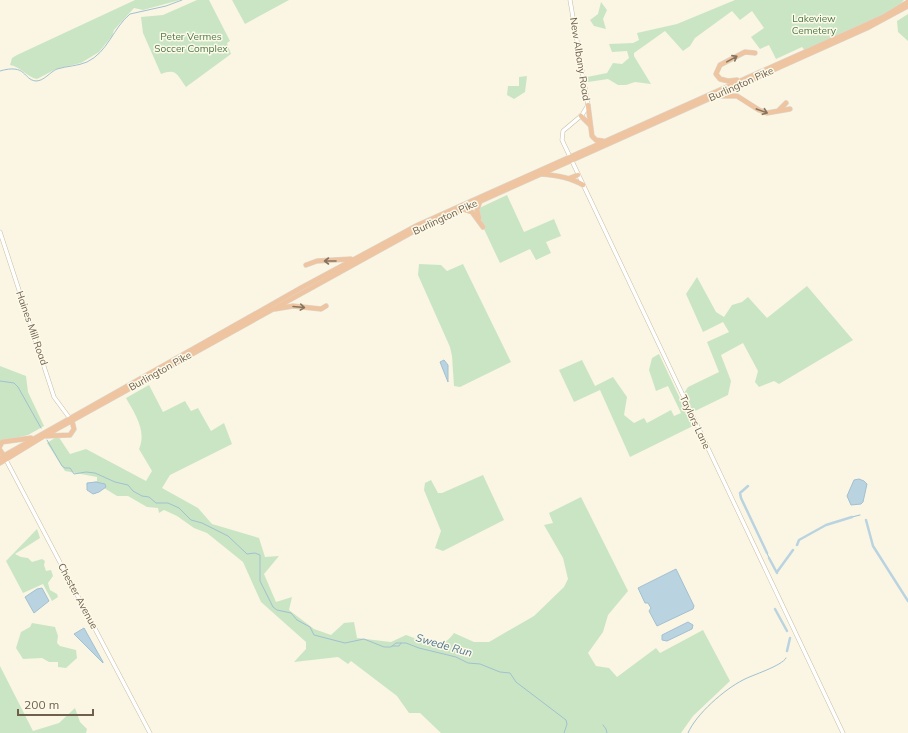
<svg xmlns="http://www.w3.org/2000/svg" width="908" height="733" viewBox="0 0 908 733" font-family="Mulish,sans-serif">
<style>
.green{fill:#cae5c4}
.water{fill:#bad3e1;stroke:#a1c0d1}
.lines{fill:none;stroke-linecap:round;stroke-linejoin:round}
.stream{stroke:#a1c0d1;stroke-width:1}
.canal{stroke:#bad3e1;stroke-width:2.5}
.secondary-casing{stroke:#c9bea7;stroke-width:4.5}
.highway-casing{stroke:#dcd9d4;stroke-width:5.5}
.secondary{stroke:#fff;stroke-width:3.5}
.highway{stroke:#eec5a0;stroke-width:4.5}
.oneway{stroke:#88745d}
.labels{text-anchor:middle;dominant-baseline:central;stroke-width:3;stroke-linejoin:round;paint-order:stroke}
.park-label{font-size:10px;fill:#4d7a48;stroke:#fdf9e9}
.street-label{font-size:10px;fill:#6f604c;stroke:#fdf9e9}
.water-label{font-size:11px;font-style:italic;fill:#4f768d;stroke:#fdf9e9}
</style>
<rect width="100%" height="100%" fill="#faf6e3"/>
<path class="green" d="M135 0H180L143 10 134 8 114 30 112 36 99 52 81 63 56 69 37 79C27 77 21 67 10 65L12 58 17 55Z
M197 0H209L230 41 227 43 231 54 186 87C177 75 177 68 161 74L143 33 141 17 163 15Z
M232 0H289L245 24Z
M735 0H904L894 11 806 52 802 47 776 59 769 45 760 49 751 37 764 28 752 11 740 20 732 11 695 38 690 46 683 51 665 31 634 53V56L651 84 635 82 626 85H618L608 79 588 82 587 77 607 73 613 63 622 64 629 58 627 51 612 52 609 44 633 43 639 40 637 33 677 24Z
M601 2 607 10 603 19 606 29 594 26 590 20 598 14Z
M908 14V41L898 32 897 21Z
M527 76 525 92 514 99 507 95 508 86H519V77Z
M507 195 524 232 554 219 561 236 546 242 551 253 536 260 530 249 500 263 475 210Z
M419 264 441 265 447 271 463 264 511 362 460 387 454 386 452 356 450 347 418 275Z
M697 277 716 312 724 317 732 305 742 302 748 297 767 318 807 286 853 340 779 384 774 381 759 387 755 382 758 371 743 343 721 355 731 381 728 395 693 412 684 393 688 387 719 372 707 342 729 332 723 322 703 332 686 294Z
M659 354 693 426 630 457 600 390 574 402 559 370 582 360 595 386 613 377 627 397 624 415 634 423 644 418 647 423 671 410 674 416 681 413 668 386 656 391 649 370 652 358Z
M0 366 26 376 28 392 44 426 28 435 0 442Z
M149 385 163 412 185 401 191 411 198 408 211 431 224 423 232 444 170 475 162 488 198 508 212 524 259 538 265 557 279 556 264 574 276 602 292 597 289 610 314 629 331 635 344 623 354 622 357 638 391 642 406 635C425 641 440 653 454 633L474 642H489L534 616 564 587 568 579 563 558 544 525 553 523 549 513 581 497 628 591 608 615 603 632 588 653 596 666 609 668 617 677 656 648 660 653 703 630 730 681 693 716 681 733H441L420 713H409L397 696 351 661 348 664 338 657 294 662 306 649V642L261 602 243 562 207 533 194 528 177 516 164 510 159 513 158 508 147 507 128 496H117L104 488 95 494 86 484 97 481V477L65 471 47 443 58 436 70 454 86 449 146 481 152 471 139 449C147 431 135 414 126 398Z
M483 475 504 520 443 551 435 548 441 531 424 490 425 483 431 480 438 493H442Z
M37 529 40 538 15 554 21 557 28 558 32 562 42 559 45 561 44 565 46 571 51 570 53 576 48 583 50 590 57 594 58 597 52 601 43 584 23 593 6 561Z
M32 623 55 627 58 636 57 643 60 646 76 650 77 658 66 668 58 667V662H49L42 658 23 659 16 648 21 632 30 627Z
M0 666 33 731 59 723 75 708 80 722 87 729 86 733H0Z"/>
<path class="water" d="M444 360 448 365V382L440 362Z
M859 479 864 481 867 484 863 502 861 504 851 505 847 496 854 480Z
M96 482 105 484 106 487 99 492 93 494 87 490V483Z
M676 569 694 606 693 609 657 626 649 611 651 608 648 603H645L638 588Z
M42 588 49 601 34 613 25 597 37 589Z
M688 622 693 625 692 629 667 641 662 640V635Z
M84 628 103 662V663L74 634Z"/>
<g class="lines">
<path class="stream" d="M0 71C27 63 23 80 36 81 44 81 50 72 57 69 67 66 78 66 87 62 108 52 113 28 130 14L166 6 182 0
M0 381 14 383 18 387 41 428
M47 440 62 466 65 468H70L74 474 86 472 95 473 115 482 128 485 133 491 142 496 149 497 156 503H168L179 508 191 520 202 523 228 536 247 554 255 553 260 555V581L273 607 277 610 291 613 297 620 310 627 314 635 345 643 364 639 384 647H391L396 643H406L419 648 456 657 468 663 480 664 500 672 510 673 516 682 566 720 567 724 564 733
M852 517 860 515
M767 553 769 558
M392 646H399L401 643
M603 725 606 729 607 733
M688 733C696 714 725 689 743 680 752 675 782 666 786 658"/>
<path class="canal" d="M748 486 740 493 741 498 767 553
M866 520 873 546 908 601
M797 545 799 540 826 525 852 517
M769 558 777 573
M777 572 793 550
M775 609 787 631
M787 651 790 638"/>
<defs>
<path id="secondary" d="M570 0 588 105 582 115 563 131 562 140 843 733
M0 232 54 397 71 420
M5 458 150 733"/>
<path id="highway" d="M737 80 728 81 720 79 716 74 720 65 745 52 755 53
M717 96H737L759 110 767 113 790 109
M588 105 592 136 596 140 603 141
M779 110 786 103
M581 116 590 125
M540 174C555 175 570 177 583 185
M570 178 578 175
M463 209 472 212 483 227
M479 218 477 210 480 201
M306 265 317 261 351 259
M275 309 293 306 321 309 326 306
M46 436 70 435 74 429 72 421
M0 446 2 442 31 438
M0 450 4 456
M0 458 301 288 418 225 861 27 885 16 908 2
M0 463 44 436 416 230 867 28 908 6"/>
</defs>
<use href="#secondary" class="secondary-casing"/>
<use href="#highway" class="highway-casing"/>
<use href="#secondary" class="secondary"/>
<use href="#highway" class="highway"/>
</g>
<defs><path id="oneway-shaft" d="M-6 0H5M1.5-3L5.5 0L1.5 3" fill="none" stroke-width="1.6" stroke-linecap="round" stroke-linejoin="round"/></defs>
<g class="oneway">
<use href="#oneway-shaft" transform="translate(732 59) rotate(-29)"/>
<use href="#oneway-shaft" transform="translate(762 111) rotate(20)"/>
<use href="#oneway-shaft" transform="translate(330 261) rotate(180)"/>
<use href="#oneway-shaft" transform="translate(299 307) rotate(5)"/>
</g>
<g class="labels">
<g class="park-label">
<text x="814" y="18">Lakeview<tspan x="814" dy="12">Cemetery</tspan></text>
<text x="191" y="36">Peter Vermes<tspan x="191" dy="12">Soccer Complex</tspan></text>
</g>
<g class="street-label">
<text transform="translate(580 59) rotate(81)">New Albany Road</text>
<text transform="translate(741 84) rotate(-24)">Burlington Pike</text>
<text transform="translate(445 217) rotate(-25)">Burlington Pike</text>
<text transform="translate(32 328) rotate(71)">Haines Mill Road</text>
<text transform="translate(160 371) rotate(-29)">Burlington Pike</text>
<text transform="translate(695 422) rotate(65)">Taylors Lane</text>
<text transform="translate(78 596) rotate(62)">Chester Avenue</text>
</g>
<g class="water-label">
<text transform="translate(444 645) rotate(16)">Swede Run</text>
</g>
</g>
<path d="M18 709v6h75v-6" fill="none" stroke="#6f604c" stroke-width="2"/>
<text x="24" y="709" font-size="12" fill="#6f604c" stroke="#fdf9e9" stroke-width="3" paint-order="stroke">200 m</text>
</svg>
